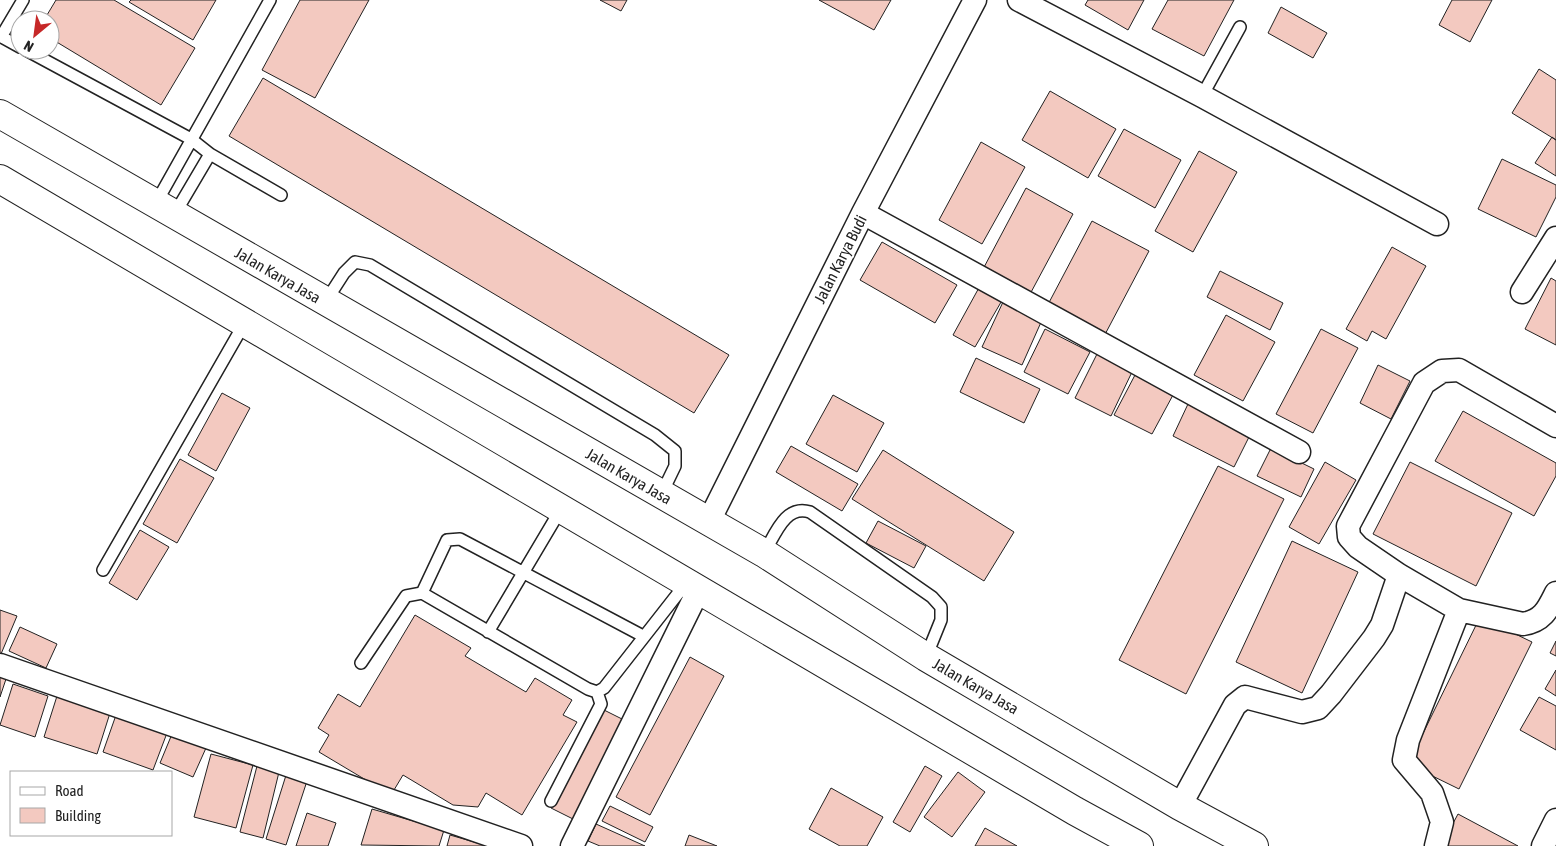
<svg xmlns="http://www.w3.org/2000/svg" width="1556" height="846" viewBox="0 0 1556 846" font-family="'Asap Condensed',sans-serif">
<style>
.building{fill:#f3c9c0;stroke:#222}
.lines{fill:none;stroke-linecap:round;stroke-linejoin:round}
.lane-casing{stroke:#222;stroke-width:14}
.street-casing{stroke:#222;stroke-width:25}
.highway-casing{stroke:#222;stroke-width:30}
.lane{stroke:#fff;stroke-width:11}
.street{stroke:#fff;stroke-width:22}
.highway{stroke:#fff;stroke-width:28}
.labels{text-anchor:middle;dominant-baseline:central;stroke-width:4;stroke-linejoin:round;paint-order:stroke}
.street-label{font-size:16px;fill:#222;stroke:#fff}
</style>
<rect width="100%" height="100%" fill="#fff"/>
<path class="building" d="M56 0H114L195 48 161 105 50 38V20H44Z
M131 0H216L193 40 129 2Z
M300 0H369L315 98 262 70Z
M600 0H627L621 11Z
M819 0H891L874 30Z
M1088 0H1144L1128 30 1085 5Z
M1168 0H1234L1204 56 1152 29Z
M1452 0H1492L1470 42 1439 25Z
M1281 7 1327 33 1313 58 1268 33Z
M1539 69 1556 80V140L1512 113Z
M263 78 729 355 694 413 229 136Z
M1050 91 1116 129 1088 178 1022 140Z
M1124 129 1181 160 1155 208 1098 176Z
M1552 137 1556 140V176L1535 163Z
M981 142 1025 167 982 244 939 220Z
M1199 151 1237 172 1193 252 1155 231Z
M1502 159 1556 185V197L1536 237 1478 209Z
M1026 188 1073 214 1029 296 982 271Z
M1092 221 1149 251 1101 342 1044 312Z
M882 242 957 285 935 323 860 280Z
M1392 247 1426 266 1386 339 1372 331 1367 341 1346 329Z
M1220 271 1283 303 1270 330 1207 297Z
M1551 278 1556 281V345L1525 329Z
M981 284 1004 297 975 347 953 335Z
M1003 302 1042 320 1022 365 982 347Z
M1226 315 1275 342 1243 401 1194 375Z
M1045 329 1090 352 1068 394 1024 372Z
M1321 329 1358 348 1313 433 1276 414Z
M1097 354 1132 372 1111 416 1075 398Z
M976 358 1040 389 1024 423 960 392Z
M1378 365 1410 381 1391 419 1360 403Z
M1135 375 1173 395 1152 434 1114 415Z
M222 393 250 408 216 471 188 455Z
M833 395 884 423 857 472 806 444Z
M1188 404 1250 435 1234 467 1173 436Z
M1463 411 1556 463V476L1534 516 1435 461Z
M791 446 858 484 842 511 776 472Z
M1271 448 1314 469 1301 497 1257 476Z
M883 450 1014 532 984 581 852 499Z
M180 459 214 478 177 543 143 524Z
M1325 462 1356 480 1319 544 1289 527Z
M1410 462 1512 513 1476 586 1373 534Z
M1218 466 1284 499 1186 694 1119 660Z
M878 521 926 546 914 568 866 543Z
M140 530 169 547 137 600 109 583Z
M1292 541 1358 572 1302 693 1236 662Z
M0 610 17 616 1 654 0 653Z
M415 615 471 648 465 656 526 692 535 678 572 700 563 715 577 722 522 815 486 793 478 807 453 805 403 775 391 795 319 752 329 735 318 728 338 694 360 707Z
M1480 617 1532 642 1459 789 1408 764Z
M20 627 57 644 46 668 9 651Z
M1556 641V656L1550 653Z
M690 657 724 676 650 815 616 797Z
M0 670 8 673 0 697Z
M1556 670V696L1545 689Z
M13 684 48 696 35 737 0 725Z
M57 696 110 713 97 754 44 737Z
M1539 697 1556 706V750L1520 730Z
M602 709 624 720 573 819 551 808Z
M116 715 167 733 153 770 103 752Z
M172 734 206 748 193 777 160 763Z
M211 754 253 765 236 828 194 817Z
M257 766 279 772 263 838 240 832Z
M925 766 942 776 910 832 893 822Z
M287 772 308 778 286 845 266 839Z
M958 772 985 792 952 837 924 817Z
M831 788 883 817 867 846H840L809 829Z
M610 806 653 827 645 842 602 821Z
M372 809 444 830 439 846 361 845Z
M307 813 336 823 328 846H296Z
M1458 814 1518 846H1441Z
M596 824 645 846H600L588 841Z
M985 828 1017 846H975Z
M450 835 488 846H447Z
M689 835 717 846H685Z"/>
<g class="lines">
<defs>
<path id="lane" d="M0 36 20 47
M1 37 23 0
M26 50 191 139 210 154 281 195
M1202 96 1240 27
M156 203 270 0
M174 215 210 154
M326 301 344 273 355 262 370 265 655 435 675 451V466L661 495
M764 553C775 535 785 504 810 512L932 597 941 607V620L926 657
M103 570 244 324
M422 593 447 540 460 539 643 636
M488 632 561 509
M361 663 406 596 422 593 588 689 597 692 604 688 687 582
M551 801 601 704 597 692"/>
<path id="street" d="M1019 0 1202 96 1437 224
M863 213 1299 452
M1522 292 1556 238
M1556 426 1459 370 1442 371 1424 383 1348 526 1349 537 1358 547 1399 575 1459 610 1523 624C1543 621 1548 609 1556 593
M709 521 863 213 975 0
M0 665 521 846
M1180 806 1235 705 1245 697 1302 712 1318 708 1331 694 1374 638 1382 625 1399 575
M572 846 699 589
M1436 846 1442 822 1432 793 1404 760 1408 740 1459 610
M1543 846 1556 820"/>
<path id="highway" d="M0 114 764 553 926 657 1180 806 1254 846
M0 179 1075 811 1139 846"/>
</defs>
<use href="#lane" class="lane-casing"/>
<use href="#street" class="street-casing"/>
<use href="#highway" class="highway-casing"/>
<use href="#lane" class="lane"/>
<use href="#street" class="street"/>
<use href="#highway" class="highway"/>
</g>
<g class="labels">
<g class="street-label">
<text transform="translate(840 259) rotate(-63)">Jalan Karya Budi</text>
<text transform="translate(278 275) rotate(30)">Jalan Karya Jasa</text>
<text transform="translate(629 476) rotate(30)">Jalan Karya Jasa</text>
<text transform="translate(976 686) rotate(30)">Jalan Karya Jasa</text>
</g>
</g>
<rect x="10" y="771" width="162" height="65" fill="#ffffff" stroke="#a7a7a7"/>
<rect x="20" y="787" width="25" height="8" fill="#ffffff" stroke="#a7a7a7"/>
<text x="55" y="796" font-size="15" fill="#222222">Road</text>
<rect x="20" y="808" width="25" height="15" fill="#f3c9c0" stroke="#a7a7a7"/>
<text x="55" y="821" font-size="15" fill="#222222">Building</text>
<g transform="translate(35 35) rotate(209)"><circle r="24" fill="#ffffff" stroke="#a7a7a7"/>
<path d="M0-4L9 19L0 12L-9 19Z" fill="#c62828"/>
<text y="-8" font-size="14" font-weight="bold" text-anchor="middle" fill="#222222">N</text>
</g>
</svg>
